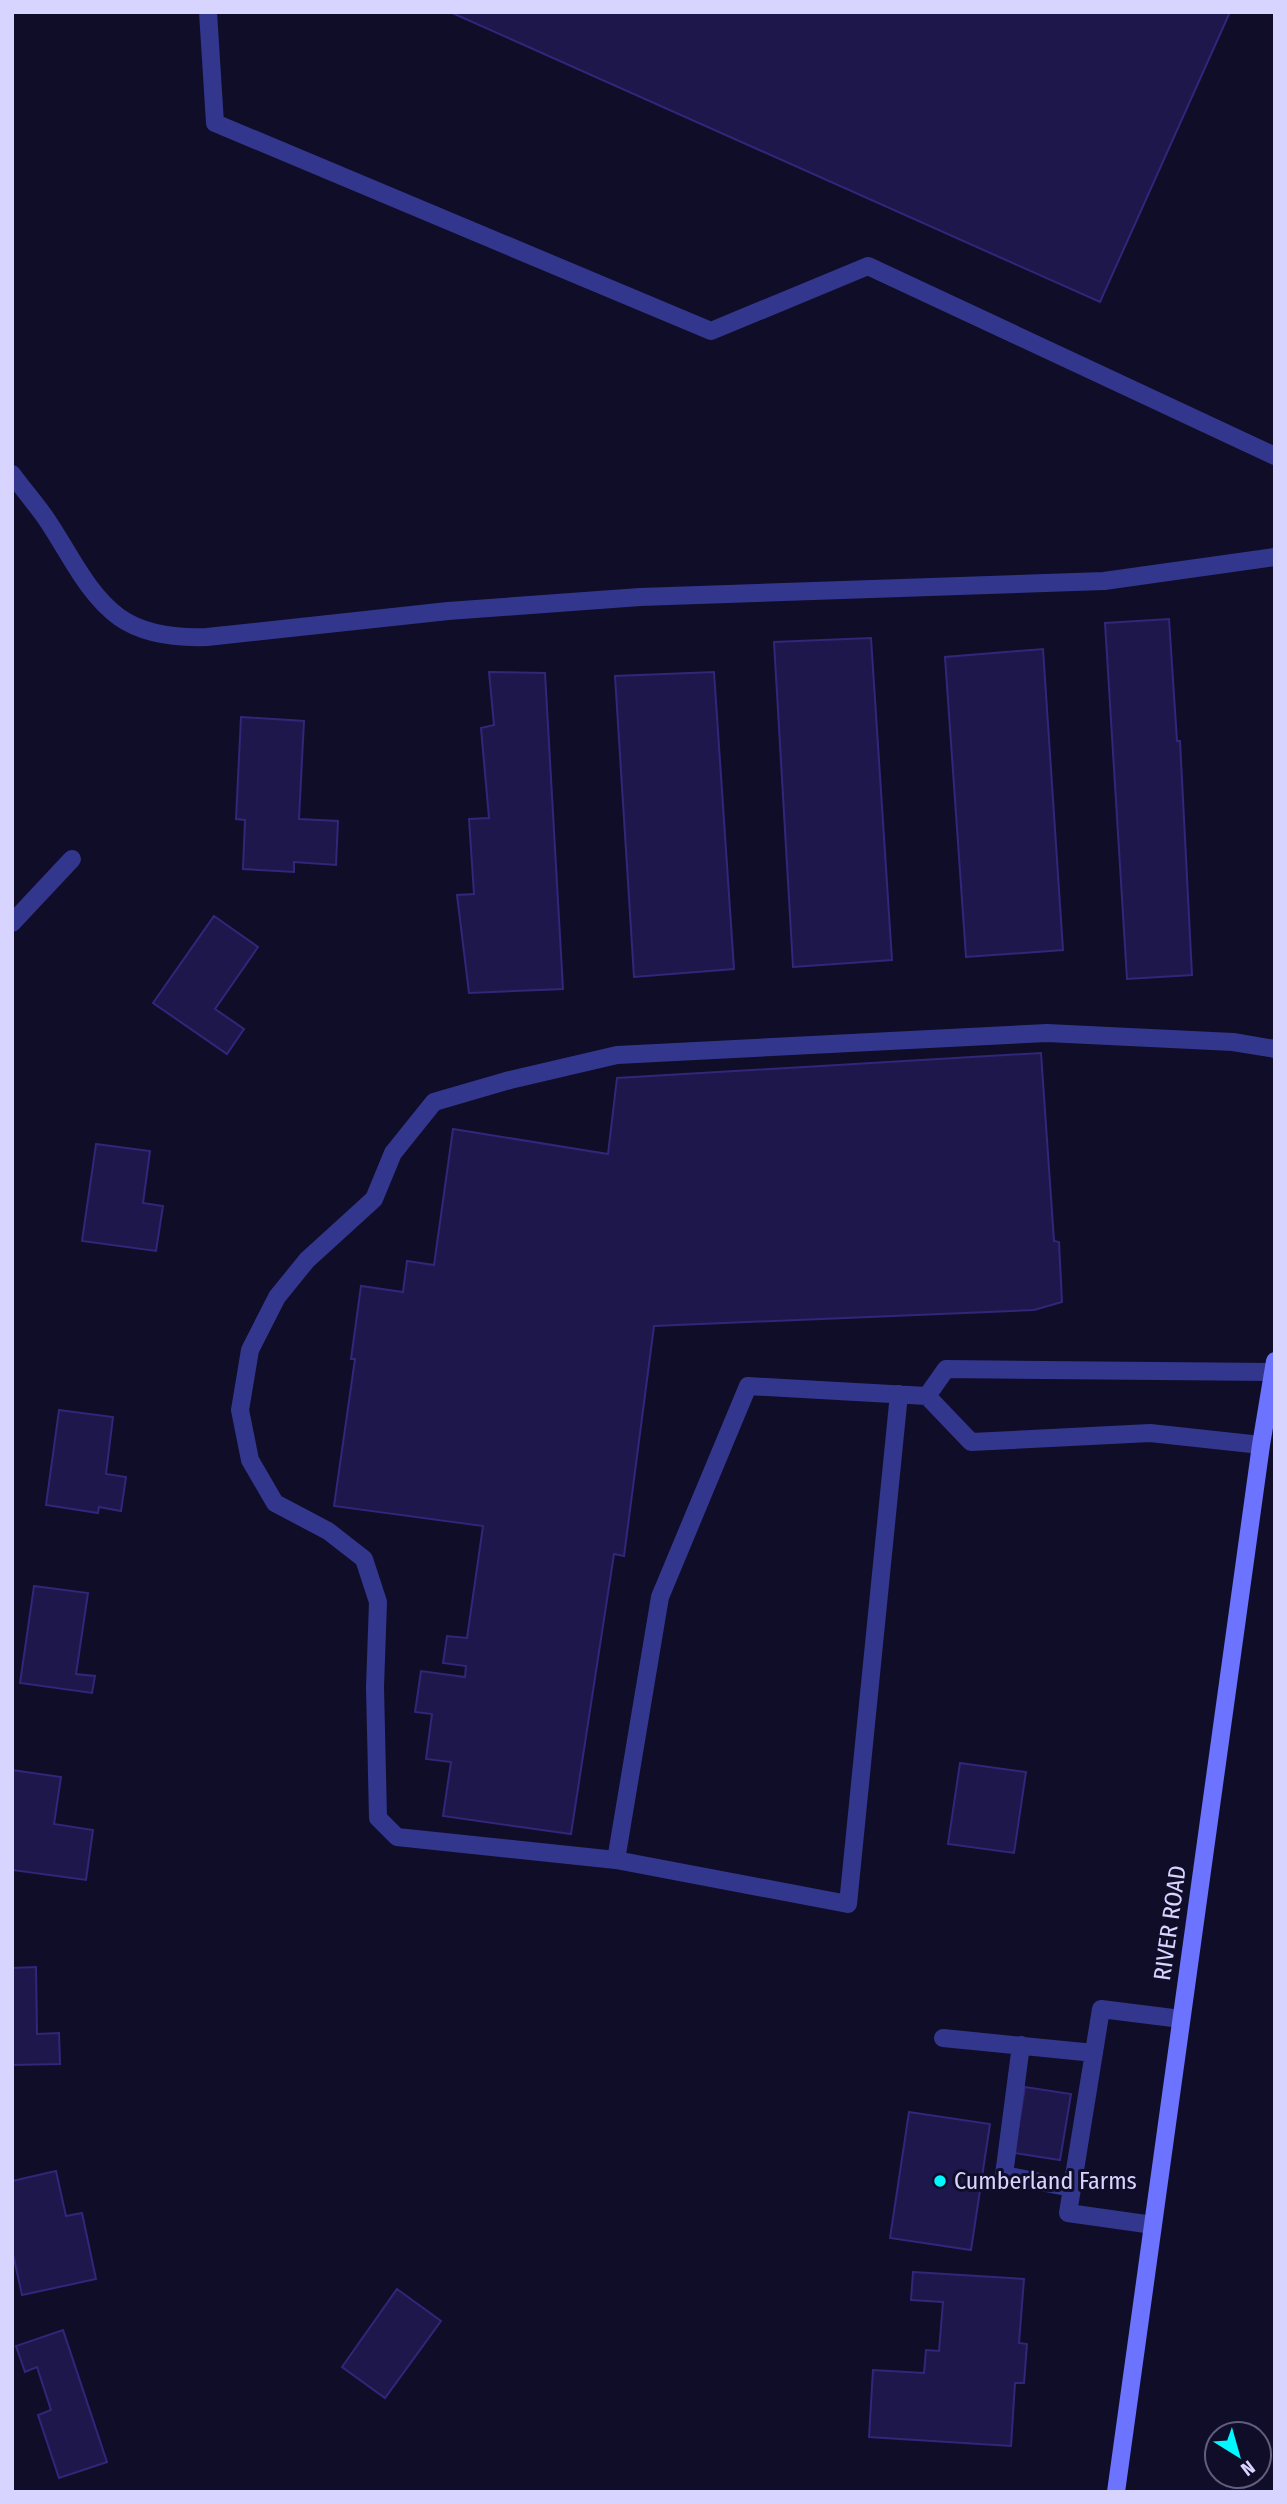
<svg xmlns="http://www.w3.org/2000/svg" width="1287" height="2504" viewBox="0 0 1287 2504" font-family="'Fira Sans Condensed',sans-serif">
<style>
.building{fill:#1e174c;stroke:#31267a;stroke-width:2}
.lines{fill:none;stroke-linecap:round;stroke-linejoin:round}
.service{stroke:#33368d;stroke-width:18}
.minor{stroke:#33368d;stroke-width:18}
.secondary{stroke:#6c73ff;stroke-width:18}
.poi-dot{fill:#01f8ff;stroke:#100d29;stroke-width:2.5}
.labels{text-anchor:middle;dominant-baseline:central;stroke-width:6;stroke-linejoin:round;paint-order:stroke}
.street-label{font-size:24px;fill:#d7d5ff;stroke:#100d29}
.poi-label{font-size:24px;fill:#d7d5ff;stroke:#100d29;text-anchor:start}
</style>
<rect width="100%" height="100%" fill="#100d29"/>
<path class="building" d="M450 12H1230L1100 302Z
M1169 619 1177 741H1180L1192 975 1127 979 1105 623Z
M871 638 892 960 793 967 774 642Z
M1043 649 1063 950 966 957 945 657Z
M489 672 545 673 563 989 469 993 457 895 474 894 469 819 489 818 481 728 494 725Z
M714 672 734 969 634 977 615 676Z
M241 717 304 721 299 819 338 821 336 865 294 862V872L243 869 245 820 236 819Z
M214 916 258 947 215 1009 244 1029 227 1054 153 1003Z
M1041 1053 1054 1241 1059 1242 1062 1302 1034 1310 654 1326 624 1556 614 1554 571 1834 443 1816 451 1762 426 1759 432 1714 415 1712 421 1671 465 1677 466 1666 443 1663 447 1636 467 1638 483 1526 334 1506 355 1359H351L361 1286 403 1292 407 1261 434 1265 453 1129 608 1154 617 1078Z
M96 1144 150 1151 143 1203 163 1206 156 1251 82 1241Z
M59 1410 113 1417 106 1474 126 1477 121 1511 99 1507 98 1513 46 1505Z
M34 1586 88 1593 76 1674 95 1676 92 1693 20 1683Z
M960 1763 1026 1772 1014 1853 948 1844Z
M12 1770 61 1777 54 1824 93 1830 86 1880 12 1870Z
M36 1967 37 2034 59 2033 60 2064 12 2065V1968Z
M1025 2087 1071 2094 1060 2160 1014 2153Z
M909 2112 990 2124 971 2250 890 2238Z
M56 2171 66 2216 82 2213 96 2279 22 2295 12 2250V2181Z
M913 2272 1024 2279 1019 2343 1027 2344 1024 2383H1015L1011 2446 869 2437 873 2370 924 2373 926 2350 939 2351 943 2302 911 2300Z
M397 2289 441 2321 385 2398 342 2367Z
M63 2330 107 2462 59 2478 38 2415 51 2410 37 2367 25 2372 16 2346Z"/>
<g class="lines">
<path class="service" d="M208 12 215 123 711 331 868 266 1275 456
M12 474C23 489 35 503 45 517 68 550 86 593 119 617 144 635 177 638 207 637L448 611 640 597 1104 581 1275 557
M899 1394 848 1904 616 1860 660 1597 748 1386 927 1396
M1261 1445 1150 1433 971 1442 927 1396 946 1369 1273 1372
M616 1860 397 1837 378 1818 375 1687 378 1602 364 1559 328 1531 275 1503 250 1460 240 1410 250 1350 277 1297 307 1260 374 1199 393 1153 434 1102 510 1080 617 1055 1047 1033 1233 1042 1275 1049
M943 2038 1094 2053
M1021 2045 1004 2175 1072 2188
M1153 2225 1068 2213 1101 2009 1181 2019"/>
<path class="minor" d="M12 923 72 859"/>
<path class="secondary" d="M1116 2492 1261 1445 1275 1361"/>
</g>
<circle class="poi-dot" cx="940" cy="2181" r="7"/>
<g class="labels">
<g class="street-label">
<text transform="translate(1170 1923) rotate(-82)">RIVER ROAD</text>
</g>
<g class="poi-label">
<text x="954" y="2181">Cumberland Farms</text>
</g>
</g>
<rect width="1287" height="2504" fill="none" stroke="#d7d5ff" stroke-width="28"/>
<g transform="translate(1238 2455) rotate(143)"><circle r="33" fill="#100d29" stroke="#605d7f" stroke-width="2"/>
<path d="M0-5L12 26L0 18L-12 26Z" fill="#01f8ff"/>
<text y="-10" font-size="19" font-weight="bold" text-anchor="middle" fill="#d7d5ff">N</text>
</g>
</svg>
